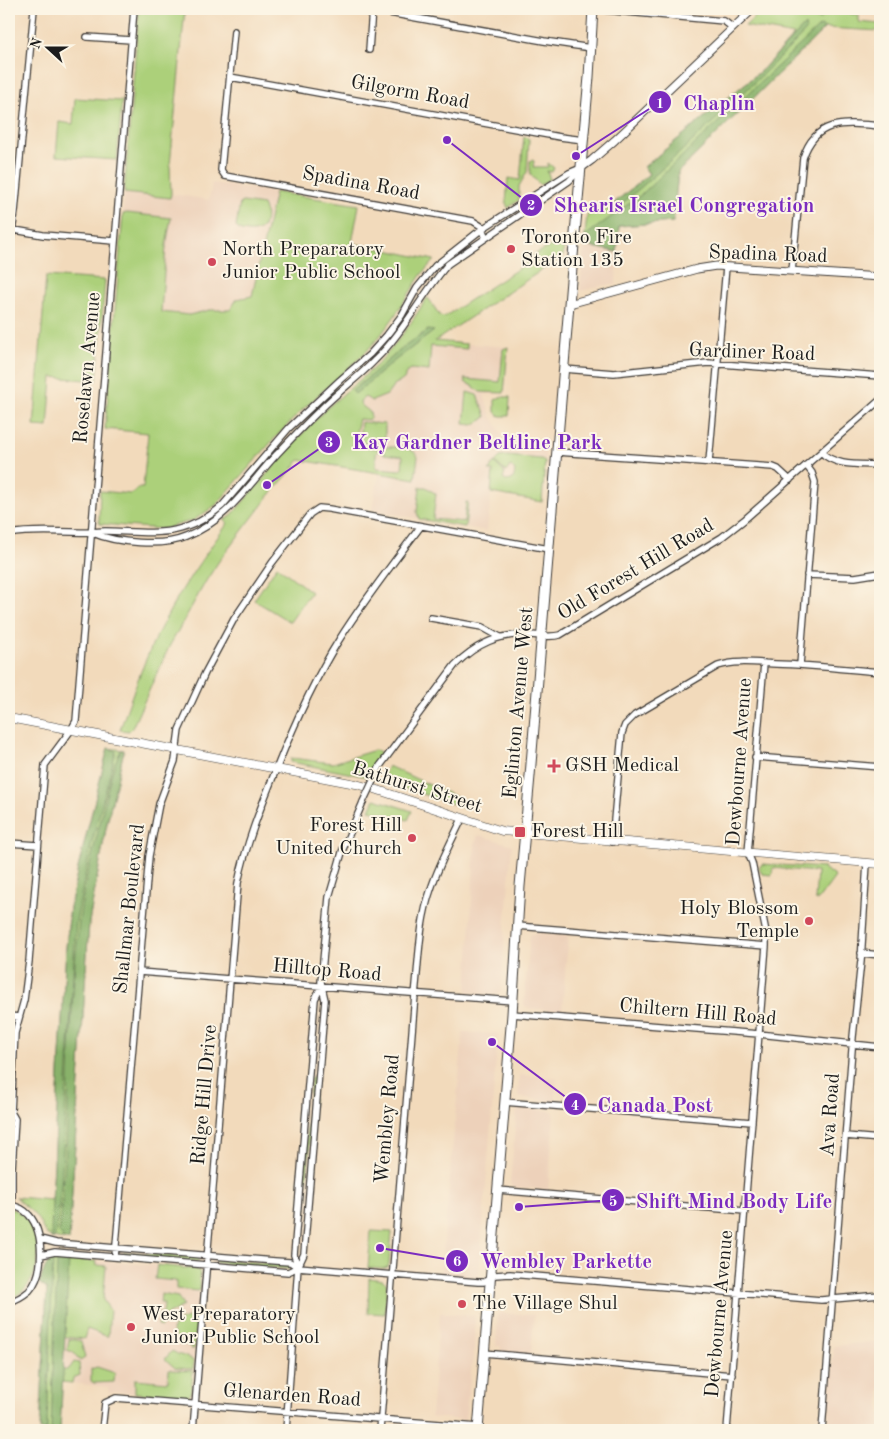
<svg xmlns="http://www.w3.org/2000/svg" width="889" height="1439" viewBox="0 0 889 1439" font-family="'Old Standard TT',serif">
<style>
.built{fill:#edd1ba}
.green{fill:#acd07a;stroke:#64764b}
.forest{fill:#89b26a;stroke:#526743}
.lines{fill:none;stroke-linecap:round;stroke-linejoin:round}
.minor-casing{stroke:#3c3834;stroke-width:8}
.tertiary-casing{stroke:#3c3834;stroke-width:9}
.secondary-casing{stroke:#3c3834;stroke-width:9}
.primary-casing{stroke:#3c3834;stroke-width:11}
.minor{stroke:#fff;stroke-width:5.5}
.tertiary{stroke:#fff;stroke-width:7}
.secondary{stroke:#fff;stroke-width:8}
.primary{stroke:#fff;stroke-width:9}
.minor-bridge-casing{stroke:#3c3834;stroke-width:8;stroke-linecap:butt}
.minor-bridge{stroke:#fff;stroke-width:5.5}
.poi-dot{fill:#d1495b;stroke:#fcf5e5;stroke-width:2}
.labels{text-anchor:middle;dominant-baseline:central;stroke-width:4;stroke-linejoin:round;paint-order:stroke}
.street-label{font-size:20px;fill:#1c1c1c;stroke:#fcf5e5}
.poi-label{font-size:20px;fill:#1c1c1c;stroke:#fcf5e5;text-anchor:start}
.leader{fill:none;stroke:#7b2cbf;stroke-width:2}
.callout-dot{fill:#7b2cbf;stroke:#fcf5e5;stroke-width:2}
.mark-label{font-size:15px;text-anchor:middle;font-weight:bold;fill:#fff}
.callout-label{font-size:21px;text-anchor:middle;font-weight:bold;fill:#7b2cbf;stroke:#fcf5e5;stroke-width:4;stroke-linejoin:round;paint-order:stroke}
</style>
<rect width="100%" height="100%" fill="#fcf5e5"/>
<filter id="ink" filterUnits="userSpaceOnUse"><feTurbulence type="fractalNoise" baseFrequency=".02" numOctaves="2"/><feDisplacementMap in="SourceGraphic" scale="10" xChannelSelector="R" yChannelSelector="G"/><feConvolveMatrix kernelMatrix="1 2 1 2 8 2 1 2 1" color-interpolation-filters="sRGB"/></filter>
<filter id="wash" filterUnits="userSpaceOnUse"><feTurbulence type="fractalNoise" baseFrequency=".0096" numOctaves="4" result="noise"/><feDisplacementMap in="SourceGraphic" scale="20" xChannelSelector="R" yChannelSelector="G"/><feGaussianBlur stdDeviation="1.12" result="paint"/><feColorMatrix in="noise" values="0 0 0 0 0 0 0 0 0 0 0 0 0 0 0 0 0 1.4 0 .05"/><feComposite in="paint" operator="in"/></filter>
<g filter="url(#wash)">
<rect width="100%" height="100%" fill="#f2dabb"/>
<path class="built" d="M212 183 275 192 252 297 230 310H210L189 315 161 312 166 246 171 218 127 213 123 214 124 193 169 198 171 194 209 200Z
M584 245 617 252 616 285H604L580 291Z
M434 341 508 347 505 393 484 395 491 416 503 436 546 439 542 502 491 493 487 531 372 510 379 474 300 460 366 395Z
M478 835 512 845 505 928 501 991 497 995 467 993 475 844Z
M535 933 568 936 562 1011 527 1008 524 1005 530 935Z
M463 1032 498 1034 479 1272 478 1275 473 1277 441 1274Z
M519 1075 557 1078 555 1101 518 1097Z
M521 1108 547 1110 554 1112 548 1190 513 1187 510 1184 517 1109Z
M69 1259 194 1268 199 1270 200 1275 191 1392 188 1397 115 1392 109 1393 108 1387 62 1382Z
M440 1313 475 1316 474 1348 465 1420 431 1417Z
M498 1313 534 1315 531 1354 500 1351 501 1346H496Z
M880 1341V1430H828L834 1346Z"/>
<path class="green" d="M139 9H185L170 165 171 194 170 198 124 193Z
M821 9H845L842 12 859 15V22L880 24V31L825 28 678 172 673 222 619 226 617 252 584 245 587 215 597 208 601 214 649 174 644 167 763 69 794 35 745 26 761 11 817 13Z
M75 98 122 101 117 160 56 156 59 122 73 124Z
M524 136 529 139 527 172 519 186V200L508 208 506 203 508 178 520 180Z
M532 160 534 161 533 167H548V163L554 168 552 172 547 171 550 179 540 185 530 174V161Z
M275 192 359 205 352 243 434 260 421 275 394 317 380 336 365 353 303 409 274 439 216 505 194 520 163 529 100 524 99 521 100 491 131 494 135 492 137 488H143L148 433 105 429 123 214 127 213 171 218 166 246 161 312 189 315 210 310H230L237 299 252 296Z
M243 202 263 205C268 215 267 230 253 232 250 233 244 231 241 231L236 227 240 203Z
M564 239 563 256 435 341 467 344V349L431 346 429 371 411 369 405 374V378L400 382 395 384 387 395 372 401 365 397 360 401 361 405 370 412 371 417 369 420 359 419 353 447 379 448 376 454V468L400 470 402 469 403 456 384 454 383 447C394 447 412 446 418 456L415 479 300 460 269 496 219 561 206 581 169 647 132 728 129 731 120 730C133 691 147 652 167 616 184 584 206 553 228 523L224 520 230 517 298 438 327 408 377 365 392 348 410 324 427 298 429 299 440 316 444 317 527 263 526 259Z
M46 276 105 280 97 381 52 377 48 427 34 426Z
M508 347 504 393 480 392 473 386 466 383 464 379 500 382 503 349Z
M467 392 477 395 486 416 484 419 473 425 464 424Z
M500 397H510L509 416H500L495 412V400Z
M361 422 372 423 373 425V423L385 424V442L383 445 371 444V441V444L359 443Z
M507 456 541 459 545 461 542 502 491 493 493 471H489L494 462 505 473 503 479 506 481 512 480C516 474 516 469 510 466L506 472 495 462 500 457Z
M420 487H426L436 494 433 519 464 522 466 502H468L465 527 419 519 417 512Z
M277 566 311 592 290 622 254 600Z
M108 748 124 750 107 823 89 922 69 1240C36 1239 49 1228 31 1211 26 1206 20 1203 16 1197L52 1200 66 948 70 907 78 868Z
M375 750 381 753 368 777 291 762V758L333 763Z
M388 766 465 801 463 807 381 781Z
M375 799 412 811 408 820 370 810Z
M762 864 824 868 835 877 818 900H815L817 872 773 868 772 875 762 874 759 868Z
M313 1076 315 1078 307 1180 305 1181 303 1180 311 1078Z
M9 1208C47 1218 48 1288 9 1298Z
M371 1231 392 1232 389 1264 388 1267 382 1269 368 1268Z
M124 1252 198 1257 199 1260 197 1262 124 1255Z
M53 1259 97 1261 96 1265 106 1266 103 1300 110 1310 108 1336H106L87 1329 84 1339 64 1337 63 1371 69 1369 74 1362 79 1363 80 1375 73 1378 72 1383 62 1382 60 1430H40L47 1289 39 1283C43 1275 45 1262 53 1259Z
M215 1259 289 1265 291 1267 289 1269 216 1263Z
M157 1265 196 1269 200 1272 199 1291 176 1289V1281L155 1279Z
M369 1278 383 1280 387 1284 385 1314 368 1313Z
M161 1294 178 1297 183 1306 168 1314 161 1327 158 1326 159 1313H163L164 1303H160Z
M197 1317 194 1349H191V1347C183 1343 175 1339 172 1330 177 1319 186 1318 197 1317Z
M69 1339 81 1341 85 1358 80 1361 73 1352 67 1350Z
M172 1351C179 1356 188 1356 194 1361L193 1369 175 1368 165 1359Z
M97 1367 115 1373 114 1382 94 1383 91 1381V1369Z
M169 1370 193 1371 191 1392 188 1397 135 1393V1379L168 1382Z"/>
<path class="forest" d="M821 9H831L820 19 801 15 765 14 761 11 817 13Z
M805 25 806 31C744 94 679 156 611 213L608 208 649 174 644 167 763 69Z
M820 26 825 28 678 172 673 222 619 226 617 252 584 245 585 236 642 194Z
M428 330 434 331 393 362 355 394 352 391 404 347Z
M108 748 116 751 91 846 76 922 61 1189 56 1232 54 1239 51 1238 52 1200 66 948 70 907 78 868Z
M121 750H124L107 823 89 922 69 1240H64L59 1232C71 1130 67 1025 79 922 83 889 92 855 100 823 105 802 111 767 121 750Z
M53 1259 47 1430H40L47 1289 39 1283C43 1275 45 1262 53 1259Z
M60 1259H69L60 1430H51L57 1262Z"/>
</g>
<g filter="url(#ink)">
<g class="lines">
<defs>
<path id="minor" d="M367 9 544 41 591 48
M593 9 724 21 733 28
M234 31 221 170 225 176 473 221 481 226 486 238
M87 37 131 40
M369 50 372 9
M230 77 560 137 584 140
M9 229 43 235 114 241
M9 252 15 212 34 9
M792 271 803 158C816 118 846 123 880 126
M564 369 614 373 708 363 880 376
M557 452 773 467 778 469 790 480
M821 452C835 467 861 464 880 465
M709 462 726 267
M93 533C116 543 163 547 186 537 227 521 248 485 277 454 292 438 306 423 322 408 339 391 359 377 375 360 404 332 422 294 448 264L569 181 578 172
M9 534C36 529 62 533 90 532 95 532 100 531 105 531 152 532 182 540 222 506L289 428 340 380 370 354 387 335 402 315 417 288 435 266 482 229 569 173 581 168
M807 575 855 577 880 573
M431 618 482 627 500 637
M800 665 815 482 812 473 806 465
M755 757 880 767
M380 766 455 665C476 644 499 633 529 635 540 635 549 638 560 635L722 537 744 520 880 400
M612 842 622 733 625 725 635 715 718 666C737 660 756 663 776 664 811 665 845 669 880 672
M9 843 38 845
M517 926 766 946
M861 953 880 955
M139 972 513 1001
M512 1014 759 1034 880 1047
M9 1016 19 1017
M504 1102 752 1122
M9 1116 11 1112 15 1033 24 1000 29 961 45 765 71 730 76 721 134 9
M846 1136 880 1139
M497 1190 745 1211
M9 1202 12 1200V1170L15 1119 11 1112
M9 1205C16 1206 24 1209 29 1215 44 1232 45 1274 29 1291 23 1296 16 1300 9 1302
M40 1239 56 1243 275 1261 290 1262 298 1267 478 1282H484L495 1275 510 1274 821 1300 880 1295
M41 1255 55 1252 288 1272 298 1267
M115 1257 149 856 159 804 175 761 179 730 205 673 234 619 272 563 310 514 319 508 329 509 549 549
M298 1267 294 1255 315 999 321 987
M484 1353 732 1375
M102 1430 105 1403 116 1398 478 1427
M193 1430 238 883C246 844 260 809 275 772 293 727 313 681 339 640 364 600 393 563 421 526
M286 1430 298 1267 304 1254 325 1000 321 982 329 897 343 849 363 802
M380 1430 415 995C419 959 419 923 431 889 439 864 451 842 462 819
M727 1430 766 946V932L752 863 748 853 764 663
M822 1430 853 1037 861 961 867 863"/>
<path id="tertiary" d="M581 168 592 160 615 140 753 9
M569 304 697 269 716 266 880 277"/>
<path id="secondary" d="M9 718 356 784 378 790 502 831 880 864"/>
<path id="primary" d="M478 1430 512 1014 520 886 530 776 573 256 589 77 593 9"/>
</defs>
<use href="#minor" class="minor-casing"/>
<use href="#tertiary" class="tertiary-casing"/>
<use href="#secondary" class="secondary-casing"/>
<use href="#primary" class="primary-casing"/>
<use href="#minor" class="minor"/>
<use href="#tertiary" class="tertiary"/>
<use href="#secondary" class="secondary"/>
<use href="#primary" class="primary"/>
<defs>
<path id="minor-bridge" d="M363 802 380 766"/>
</defs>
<use href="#minor-bridge" class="minor-bridge-casing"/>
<use href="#minor-bridge" class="minor-bridge"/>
</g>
</g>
<g class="poi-dot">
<circle cx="511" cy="249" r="5"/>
<circle cx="212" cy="262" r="5"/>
<path d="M551.5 758.5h5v5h5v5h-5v5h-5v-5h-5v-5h5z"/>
<rect x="514" y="826" width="12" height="12" rx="2.5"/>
<circle cx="412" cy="838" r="5"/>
<circle cx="809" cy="921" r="5"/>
<circle cx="462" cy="1304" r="5"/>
<circle cx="131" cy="1327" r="5"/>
</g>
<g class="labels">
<g class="street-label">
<text transform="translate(410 93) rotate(10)">Gilgorm Road</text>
<text transform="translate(361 184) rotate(10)">Spadina Road</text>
<text transform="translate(768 255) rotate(2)">Spadina Road</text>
<text transform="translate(752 353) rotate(2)">Gardiner Road</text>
<text transform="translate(88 368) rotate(-85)">Roselawn Avenue</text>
<text transform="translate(636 570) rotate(-31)">Old Forest Hill Road</text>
<text transform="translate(519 703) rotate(-85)">Eglinton Avenue West</text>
<text transform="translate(740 762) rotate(-86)">Dewbourne Avenue</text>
<text transform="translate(417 788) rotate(17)">Bathurst Street</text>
<text transform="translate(130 909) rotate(-84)">Shallmar Boulevard</text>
<text transform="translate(327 971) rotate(5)">Hilltop Road</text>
<text transform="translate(698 1013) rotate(5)">Chiltern Hill Road</text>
<text transform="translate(205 1095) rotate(-85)">Ridge Hill Drive</text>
<text transform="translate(831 1115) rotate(-86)">Ava Road</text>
<text transform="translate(388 1119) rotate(-85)">Wembley Road</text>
<text transform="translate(720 1314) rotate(-85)">Dewbourne Avenue</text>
<text transform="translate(292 1396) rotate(4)">Glenarden Road</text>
</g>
<g class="poi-label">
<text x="521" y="238">Toronto Fire<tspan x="521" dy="23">Station 135</tspan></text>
<text x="222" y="250">North Preparatory<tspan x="222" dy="23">Junior Public School</tspan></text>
<text x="565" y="766">GSH Medical</text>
<text x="402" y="826" text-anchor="end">Forest Hill<tspan x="402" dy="23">United Church</tspan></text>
<text x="531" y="832">Forest Hill</text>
<text x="799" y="909" text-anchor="end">Holy Blossom<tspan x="799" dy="23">Temple</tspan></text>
<text x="472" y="1304">The Village Shul</text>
<text x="141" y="1315">West Preparatory<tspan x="141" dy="23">Junior Public School</tspan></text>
</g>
</g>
<path class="leader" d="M576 156L660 102M447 140L531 205M267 485L329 442M492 1042L575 1104M519 1207L613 1200M380 1248L457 1261"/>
<g class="callout-dot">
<circle cx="576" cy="156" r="5"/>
<circle cx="447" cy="140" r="5"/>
<circle cx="267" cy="485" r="5"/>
<circle cx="492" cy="1042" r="5"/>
<circle cx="519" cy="1207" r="5"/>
<circle cx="380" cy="1248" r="5"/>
<circle cx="660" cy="102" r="12"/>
<circle cx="531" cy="205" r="12"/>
<circle cx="329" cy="442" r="12"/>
<circle cx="575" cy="1104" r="12"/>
<circle cx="613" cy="1200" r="12"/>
<circle cx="457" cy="1261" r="12"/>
</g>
<g class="mark-label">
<text x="660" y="108">1</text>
<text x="531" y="210">2</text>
<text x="329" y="447">3</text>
<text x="575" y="1110">4</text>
<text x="613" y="1206">5</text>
<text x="457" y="1266">6</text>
</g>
<g class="callout-label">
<text x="719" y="110">Chaplin</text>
<text x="684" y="212">Shearis Israel Congregation</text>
<text x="477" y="449">Kay Gardner Beltline Park</text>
<text x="655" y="1112">Canada Post</text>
<text x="734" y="1208">Shift Mind Body Life</text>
<text x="566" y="1268">Wembley Parkette</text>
</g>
<rect width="889" height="1439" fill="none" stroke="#fcf5e5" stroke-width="30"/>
<g transform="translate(48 48) rotate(291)" stroke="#fcf5e5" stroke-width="4" paint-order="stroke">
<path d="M0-4L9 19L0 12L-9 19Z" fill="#1c1c1c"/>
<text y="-8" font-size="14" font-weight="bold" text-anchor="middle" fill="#1c1c1c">N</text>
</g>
</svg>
